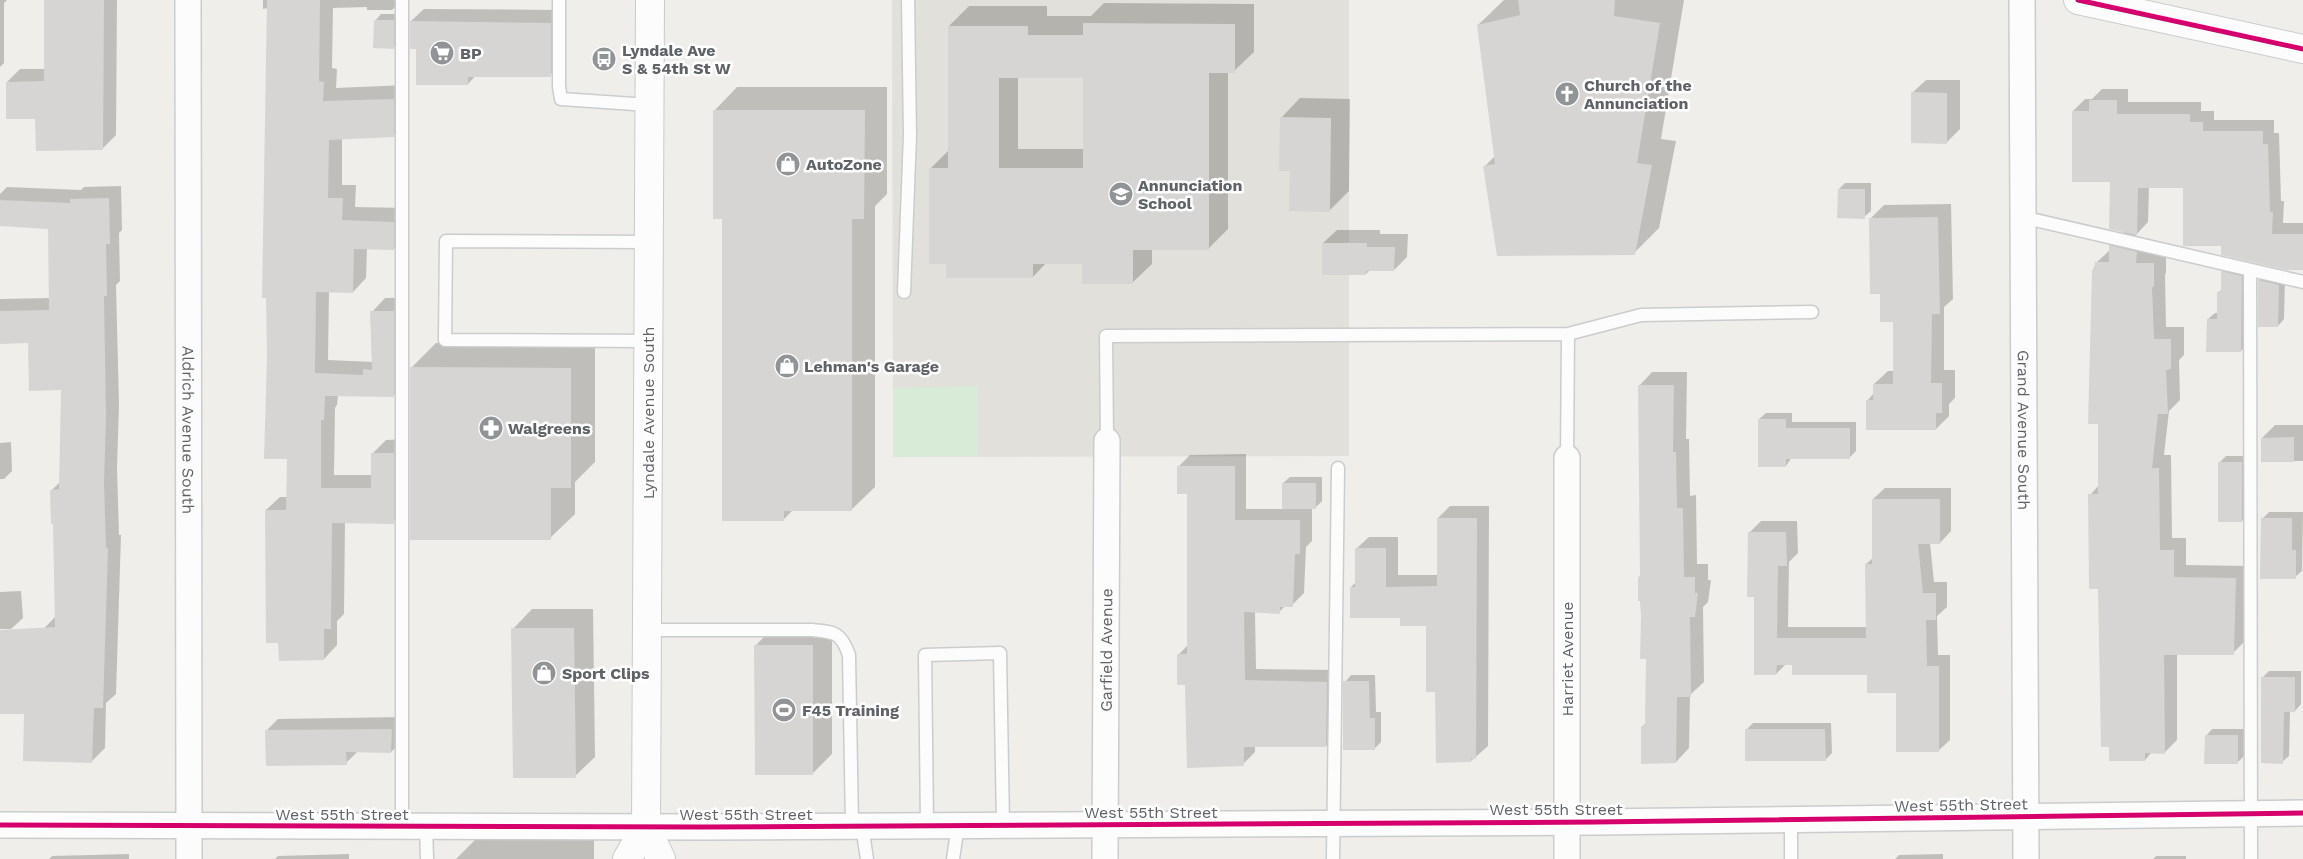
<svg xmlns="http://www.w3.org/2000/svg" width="2303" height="859" viewBox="0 0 2303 859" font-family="'Work Sans',sans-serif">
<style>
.education{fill:#e2e0da}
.green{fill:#d8ebd6}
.shadow{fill:#0003;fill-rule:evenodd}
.building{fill:#d6d5d3;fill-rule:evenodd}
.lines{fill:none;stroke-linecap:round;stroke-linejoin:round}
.service-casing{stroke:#cbcccc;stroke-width:15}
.minor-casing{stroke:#cbcccc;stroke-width:28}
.tertiary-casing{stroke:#cbcccc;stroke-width:30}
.secondary-casing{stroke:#cacacb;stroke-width:30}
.service{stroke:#fdfcfc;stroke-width:12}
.minor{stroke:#fdfcfc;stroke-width:25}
.tertiary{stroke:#fdfcfc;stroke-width:28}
.secondary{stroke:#fdfcfc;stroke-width:28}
.cycleway-casing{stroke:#fff;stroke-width:8}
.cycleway{stroke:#d6006c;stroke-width:5}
.labels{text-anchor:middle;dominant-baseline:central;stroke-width:5;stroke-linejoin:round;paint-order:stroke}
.poi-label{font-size:16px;font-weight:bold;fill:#5f6368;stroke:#fff;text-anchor:start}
.street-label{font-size:16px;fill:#5f6368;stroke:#fff}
</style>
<rect width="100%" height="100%" fill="#efeeea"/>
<path class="education" d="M892 0H1349V456L893 457Z"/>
<path class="green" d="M977 386 978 456 893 457V388Z"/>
<path class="shadow" d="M0 0H7L4 3V63L0 67Z
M82 0H117L116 135 103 148 36 117 7 82 20 69H46Z
M263 0H402L392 10H367V7L333 8 332 68 337 69 336 88 407 85V122L393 136 342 138V185H356L355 207 407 208V235L393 249 367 248 366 278 353 292 329 291 328 360 373 362 372 312 385 298H407V382L393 396 338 395 337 405 335 408 334 475H372V454L386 440 407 439V509L393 522H345L344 614 337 621V645L324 659 280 642 266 510 280 497H288V458L268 357V8L263 9Z
M1504 0H1684L1661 139 1676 141 1659 228 1634 253 1484 167 1495 156 1478 25Z
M1104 3 1254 4V52L1234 71H1228V229L1208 249H1152V264L1132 283 1083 263H1046L1033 277 947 263 931 168 949 150V26L969 6H1047V16H1091ZM1018 76H1084V149H1018Z
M424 9 563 10V63L550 75H476L468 84 418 48 411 21Z
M381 14H400V41L393 48 375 21Z
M1926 80H1960V129L1947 142 1912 93Z
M737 87H887V194L875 206V487L851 510H793L783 520 724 217 714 111Z
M2102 89H2128V102H2201V111H2214V120H2274V133H2279L2281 201H2284L2283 223H2303V268L2223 245 2184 187H2149L2148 222 2135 236 2149 239V250L2166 251V273L2165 274 2166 327H2184V355L2179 360 2180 400 2169 411 2164 455H2171L2172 538H2186V565L2248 566 2246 640 2233 653H2177V740L2164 753 2152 752 2145 760 2099 588 2090 495 2099 485V422L2093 270 2096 263 2110 250V246L2125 231 2111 180 2073 111 2085 99H2092Z
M1300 98 1350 99 1349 191 1329 211 1291 170 1281 118Z
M1845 183H1871V211L1864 217 1839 189Z
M121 186 122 230 119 233 120 281 116 285 119 404 117 468 119 535H121L116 694 106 703 105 748 92 761 26 713H0V674L56 616 54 523 52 490 60 482 62 389 29 342 0 343V299L50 298 49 227 0 225V194L7 187 81 190 84 187Z
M1951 204 1953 299 1944 307V370H1955V398L1949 404V416L1936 429 1867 401 1874 393V384L1888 371H1894V321L1881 293 1871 218 1884 205Z
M1337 230H1380V234H1408L1407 257 1394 270H1370L1366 274 1323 243Z
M2229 265 2248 270 2247 344 2241 351 2208 319 2215 313H2219V292L2222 289V272Z
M2266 274 2285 278 2284 319 2278 326 2259 280Z
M436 343 595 344V462L575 482V514L550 538 411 368Z
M1652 372H1687L1686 439H1689L1690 496 1696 495 1697 564H1708V580H1711L1708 602 1703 607 1704 682 1690 695 1689 748 1676 762 1643 726 1647 722 1648 657 1639 577 1641 575 1639 386Z
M1766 413H1792V422H1856V451L1850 457H1792L1786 466 1759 419Z
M2275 425H2303V461H2262V438Z
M11 442 12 471 4 479H0V443Z
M1246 454V509H1283V483L1290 477H1322V501L1315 508H1312V541L1306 547 1304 593 1292 605H1286L1279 612H1255L1256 669 1338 670V734L1326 746H1255V752L1243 764 1187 684 1178 655 1188 645V493L1178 467 1190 455Z
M2226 456H2248V514L2242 521 2219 463Z
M1885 488H1951V531L1940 543H1930L1934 582H1947V607L1937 616 1938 655H1950V740L1938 751 1898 691 1868 674 1793 664H1786L1776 674 1756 596 1749 533 1761 521H1797L1798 553 1789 562 1788 627H1867L1866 564 1873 558V499Z
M1450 506H1489L1488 746 1471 761 1436 690 1427 624 1401 616 1351 587 1356 582V549L1369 537H1398V575H1438V518Z
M2269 512H2303L2302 571 2295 577 2262 519Z
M21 591 23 618 11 629H0V592Z
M532 609H593L595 757 575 776 513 629Z
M832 625V754L813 773 755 646 775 626Z
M2269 671H2301V704L2295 711H2290L2289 756 2282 762 2262 678Z
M1351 675H1375L1376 712H1381V742L1374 749 1345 682Z
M403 717V740L391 752 358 751 346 763 266 731 278 719Z
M1753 723H1831L1832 753 1825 760 1746 730Z
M2212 729H2244V756L2238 762 2206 736Z
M476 839 594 840V859H456Z
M129 854V859H49L52 856Z
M349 854V859H275L278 856Z
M1943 854V859H1895L1899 855Z
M2156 856H2186V859H2153Z"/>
<path class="building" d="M44 0H104L103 150 36 151 35 119H6V82L44 81Z
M267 0H320L319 81 324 82 323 101 394 99V137L329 140 328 198H343L342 220 394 222V250L354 249 353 293 316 292 315 373 363 375V369L372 370 370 311H394V397L325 396 324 420H321V488H371V453H394V524L332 523 331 629H324V660L279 661 278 643H266L265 510H286L287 459H264L267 357 266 298H262Z
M1518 0H1615L1614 16 1660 23 1637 163 1652 165 1635 255 1497 256 1483 166 1495 164 1477 25 1520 15Z
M374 20H394V49L373 48Z
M410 21 551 23V77H468V85H416V49H410Z
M1083 23 1235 24V73H1209V250H1133V284H1082V264H1033V278H946V264H929V168H948V26H1028V35H1083ZM999 78H1083V168H999Z
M1911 92 1947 93V144L1911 143Z
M2089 100H2117V114H2190V122H2203V131H2263V144H2268L2270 212H2273L2272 234H2303V270H2286L2221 255V246H2183V188H2138L2137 235 2109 229 2110 182H2072V111H2089Z
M713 110H865L864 219H852V511H784V521H722V219H713Z
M1280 117 1331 118 1330 212 1289 211 1290 171H1279Z
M1838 189H1865V219L1837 218Z
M109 198 110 244H106L107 296H104L106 418 104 482 106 548H108L103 708H94L92 763 23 761 24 714H0V630L55 627 53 524H51L50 490 59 489 61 390 29 391 28 343 0 344V311L49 310 48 229 0 226V200L70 203V199Z
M1938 217 1940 314H1932L1931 383H1942V413H1936V430H1866V400H1873V384H1893V322H1880V294H1870L1869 218Z
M1322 243H1367V247H1395L1394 271H1366V275H1322Z
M2109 245 2137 252 2136 263H2154V287H2152L2154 339H2171V369L2166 370 2168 414H2158L2152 468H2159L2160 550H2174V577L2236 578 2234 655H2164L2165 754 2145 753V761H2109V747H2101L2098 589H2089L2088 494H2098V424H2088L2092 270H2094L2095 262H2109Z
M2221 271 2242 276 2241 352H2206L2207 319H2217V292H2221Z
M2258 280 2279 285 2278 327H2258Z
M410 367 571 368V488H551V540H410Z
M1638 385H1674L1673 452H1676L1677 508H1683L1684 577H1695V593H1698L1695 617H1690L1691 697H1677L1676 763 1641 764V726H1645L1646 659H1640L1641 616 1640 601H1638V577H1640Z
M1758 419H1786V428H1850V459H1786V467H1758Z
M2294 437V462H2261V438Z
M2218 462H2242V522H2218Z
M1177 466H1235V520H1300V554H1295L1293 607H1280V614L1244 612 1245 680 1327 682 1326 747H1244V766L1187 768 1185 685H1177V654H1187V494H1177Z
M1282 483H1316V509H1282Z
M1872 499H1940V544H1918L1923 593H1936V620H1926L1927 666H1939V752H1896V693H1867V675H1792V665H1777L1776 675H1754V597H1747L1748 532H1786L1787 566H1778L1777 638H1866L1865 564H1872Z
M1437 518H1477L1476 759H1471V762L1436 763 1435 692H1426V626H1400V618H1350V587H1355V548H1386V587L1437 586Z
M2261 518H2292V550H2296V579H2260Z
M511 628H574L576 778H513Z
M754 645H813V775H755Z
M2261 677H2295V712H2284L2283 764 2261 763Z
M1343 681H1369L1370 718H1375V750H1343Z
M392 729 391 753 346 752 347 765 266 766 265 730Z
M1745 729H1825L1826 761H1745Z
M2205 735H2238V764H2204Z"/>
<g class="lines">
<defs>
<path id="service" d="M402 0V826
M559 0V87L561 99 649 105
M2022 217 2303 282
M2250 271 2251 859
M904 292 910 135 908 0
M1568 334 1641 315 1812 312
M648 341 445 340 446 241 649 242
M1107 441 1106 336 1568 334 1567 458
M647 630H812C834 632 841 632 849 655L852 826
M927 825 925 655 1000 653 1003 825
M426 826 427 859
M862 826 867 859
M953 859 958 825
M1333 859 1338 468
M1791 859V820"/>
<g id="minor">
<path id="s1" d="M188 0 189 859"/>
<path id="s2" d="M2022 0 2026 859"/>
<path d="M0 825 704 827 1595 822 2303 813"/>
<path id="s3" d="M1105 859 1107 441"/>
<path d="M1567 859V458"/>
</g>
<path id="tertiary" d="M2078 0 2303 49"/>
<path id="secondary" d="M650 0 646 827 661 859
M627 859 646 827"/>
</defs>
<use href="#service" class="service-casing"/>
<use href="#minor" class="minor-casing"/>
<use href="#tertiary" class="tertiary-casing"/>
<use href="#secondary" class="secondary-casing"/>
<use href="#service" class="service"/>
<use href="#minor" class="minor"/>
<use href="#tertiary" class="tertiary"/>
<use href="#secondary" class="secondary"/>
<defs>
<path id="cycleway" d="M2078 0 2303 49
M0 825 704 827 1595 822 2303 813"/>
</defs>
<use href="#cycleway" class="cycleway-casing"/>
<use href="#cycleway" class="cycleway"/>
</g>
<defs>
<symbol id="supermarket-disc" viewBox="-11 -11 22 22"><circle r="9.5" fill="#919496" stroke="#fff"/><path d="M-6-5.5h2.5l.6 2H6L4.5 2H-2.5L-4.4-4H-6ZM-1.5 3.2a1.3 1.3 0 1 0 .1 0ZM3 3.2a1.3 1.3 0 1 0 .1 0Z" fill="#fff"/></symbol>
<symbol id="bus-disc" viewBox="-11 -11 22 22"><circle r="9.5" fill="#919496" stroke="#fff"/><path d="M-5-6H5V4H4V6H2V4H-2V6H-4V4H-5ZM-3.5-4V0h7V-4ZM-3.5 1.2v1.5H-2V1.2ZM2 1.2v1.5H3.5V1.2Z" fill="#fff"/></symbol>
<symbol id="church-disc" viewBox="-11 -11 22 22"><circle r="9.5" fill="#919496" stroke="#fff"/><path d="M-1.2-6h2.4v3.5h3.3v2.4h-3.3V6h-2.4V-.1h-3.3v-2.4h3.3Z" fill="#fff"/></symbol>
<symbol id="shop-disc" viewBox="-11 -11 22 22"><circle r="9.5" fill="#919496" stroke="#fff"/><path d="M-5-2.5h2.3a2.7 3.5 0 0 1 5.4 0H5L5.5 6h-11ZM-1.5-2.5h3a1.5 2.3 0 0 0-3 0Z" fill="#fff"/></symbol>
<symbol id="school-disc" viewBox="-11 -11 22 22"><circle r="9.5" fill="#919496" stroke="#fff"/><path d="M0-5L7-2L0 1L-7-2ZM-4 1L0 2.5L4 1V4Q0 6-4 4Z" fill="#fff"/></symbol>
<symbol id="pharmacy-disc" viewBox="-11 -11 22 22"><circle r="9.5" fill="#919496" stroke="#fff"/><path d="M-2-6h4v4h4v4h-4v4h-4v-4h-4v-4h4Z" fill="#fff"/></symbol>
<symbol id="stadium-disc" viewBox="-11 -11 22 22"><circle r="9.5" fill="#919496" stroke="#fff"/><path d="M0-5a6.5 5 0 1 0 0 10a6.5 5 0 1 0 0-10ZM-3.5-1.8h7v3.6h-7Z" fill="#fff"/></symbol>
</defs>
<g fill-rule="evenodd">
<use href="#supermarket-disc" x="428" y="39" width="28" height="28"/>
<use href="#bus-disc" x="590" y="45" width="28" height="28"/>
<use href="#church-disc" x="1553" y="80" width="28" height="28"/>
<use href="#shop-disc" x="774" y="150" width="28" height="28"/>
<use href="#school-disc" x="1107" y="180" width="28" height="28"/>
<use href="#shop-disc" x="773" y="352" width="28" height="28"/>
<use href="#pharmacy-disc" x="477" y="414" width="28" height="28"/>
<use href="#shop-disc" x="530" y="659" width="28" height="28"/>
<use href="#stadium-disc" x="770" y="696" width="28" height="28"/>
</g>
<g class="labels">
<g class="poi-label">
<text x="622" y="50">Lyndale Ave<tspan x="622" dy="18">S &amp; 54th St W</tspan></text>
<text x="460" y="53">BP</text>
<text x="1584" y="85">Church of the<tspan x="1584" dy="18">Annunciation</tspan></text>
<text x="806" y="164">AutoZone</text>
<text x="1138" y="185">Annunciation<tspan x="1138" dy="18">School</tspan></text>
<text x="804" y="366">Lehman's Garage</text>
<text x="508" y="428">Walgreens</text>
<text x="562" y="673">Sport Clips</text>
<text x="802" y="710">F45 Training</text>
</g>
<g class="street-label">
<text transform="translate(648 413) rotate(-90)">Lyndale Avenue South</text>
<text stroke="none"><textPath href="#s1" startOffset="430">Aldrich Avenue South</textPath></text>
<text stroke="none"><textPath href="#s2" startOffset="430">Grand Avenue South</textPath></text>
<text stroke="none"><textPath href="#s3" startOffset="209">Garfield Avenue</textPath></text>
<text transform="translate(1567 659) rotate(-90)">Harriet Avenue</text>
<text transform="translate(1961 805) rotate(-1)">West 55th Street</text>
<text x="1556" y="809">West 55th Street</text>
<text x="1151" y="812">West 55th Street</text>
<text x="342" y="814">West 55th Street</text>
<text x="746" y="814">West 55th Street</text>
</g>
</g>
</svg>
